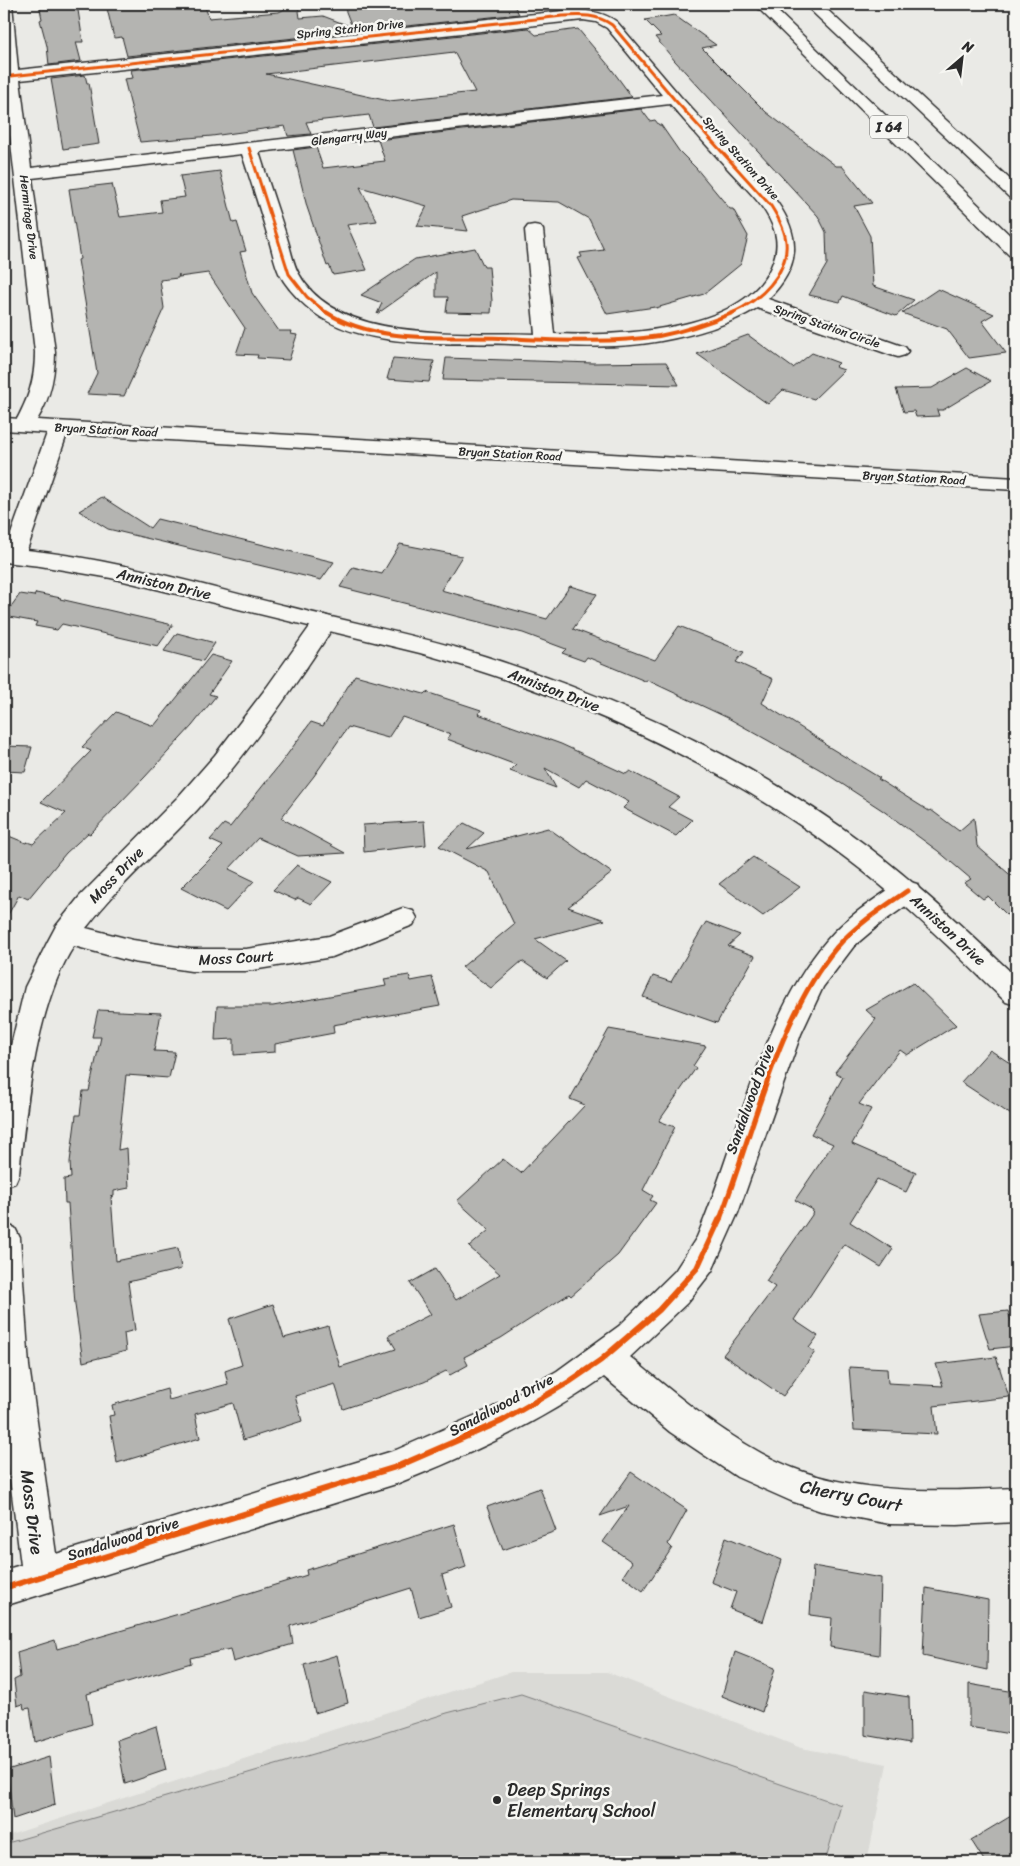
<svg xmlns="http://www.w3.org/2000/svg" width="1020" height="1866" viewBox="0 0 1020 1866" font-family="Sriracha,sans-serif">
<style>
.built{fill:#dadad6}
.green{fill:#cacac7;stroke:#7a7a79}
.building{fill:#b4b4b1;stroke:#2b2b2b;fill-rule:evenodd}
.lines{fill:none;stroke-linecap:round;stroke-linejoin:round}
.street-casing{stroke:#2b2b2b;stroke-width:3}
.secondary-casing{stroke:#2b2b2b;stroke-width:3}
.highway-casing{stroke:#2b2b2b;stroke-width:3}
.street{fill:#f6f6f2;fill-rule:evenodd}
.secondary{fill:#f6f6f2;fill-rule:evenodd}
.highway{fill:#f6f6f2;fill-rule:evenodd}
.cycleway-far3-casing{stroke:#f6f6f2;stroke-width:5}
.cycleway-far2-casing{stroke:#f6f6f2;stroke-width:6}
.cycleway-far1-casing{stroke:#f6f6f2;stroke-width:8}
.cycleway-casing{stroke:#f6f6f2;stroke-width:9}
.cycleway-far3{stroke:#e8590c;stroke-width:3}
.cycleway-far2{stroke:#e8590c;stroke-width:4}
.cycleway-far1{stroke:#e8590c;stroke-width:5}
.cycleway{stroke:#e8590c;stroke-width:6}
.poi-dot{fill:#2b2b2b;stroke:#f6f6f2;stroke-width:2}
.labels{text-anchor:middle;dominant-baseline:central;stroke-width:5;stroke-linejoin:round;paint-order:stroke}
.far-street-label{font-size:12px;fill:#2b2b2b;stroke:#f6f6f2}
.shield{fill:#f6f6f2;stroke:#686867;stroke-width:1}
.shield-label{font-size:14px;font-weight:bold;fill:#2b2b2b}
.street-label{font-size:15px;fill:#2b2b2b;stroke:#f6f6f2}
.near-street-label{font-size:18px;fill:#2b2b2b;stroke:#f6f6f2}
.near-poi-label{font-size:18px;fill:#2b2b2b;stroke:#f6f6f2;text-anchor:start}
</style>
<rect width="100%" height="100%" fill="#eaeae6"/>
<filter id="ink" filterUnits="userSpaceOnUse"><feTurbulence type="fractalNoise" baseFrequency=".02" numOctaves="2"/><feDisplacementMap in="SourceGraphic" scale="10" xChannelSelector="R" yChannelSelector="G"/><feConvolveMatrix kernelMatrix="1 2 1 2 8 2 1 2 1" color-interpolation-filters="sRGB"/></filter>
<g filter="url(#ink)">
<path class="built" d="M511 1672H607L801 1748 887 1764 867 1862H4V1837Z"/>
<path class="green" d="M521 1694 841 1805 825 1862H4V1844L372 1737 447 1713Z"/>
<path class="building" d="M39 4H77L83 42H76L81 61 49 65 47 46 40 20 42 19Z
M106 4H204L209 18 279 12 294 4H298L300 18 323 16 352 27 343 4H513L519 14 127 56 122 37 114 38Z
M674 15 716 45 702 48 766 112 836 166H842L872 203 854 206 870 236 873 286 914 300 896 316 843 296 840 302 809 295 827 264 826 232 818 216 675 61 655 37 661 36 645 20Z
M528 28 536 35 578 29 610 67 632 97 373 127 369 115 306 122 311 134 288 136 285 126 212 136 140 142 124 79 133 78 131 70ZM454 52 475 92 389 101 266 74Z
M85 75 87 83H89L99 144 63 149 51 79Z
M641 109 650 121 655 120 659 125H661L679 151 696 168 730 209H733L748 236 741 264 704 294 656 308 655 307 607 314 578 258 582 257 580 253 604 250 589 219 559 202 511 200 462 216 468 231 417 226 427 206 360 187 377 221 347 225 367 270 333 275 329 265 327 266 307 207 293 150 316 147 323 168 385 161 378 140Z
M220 171 233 223 237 222 246 251 240 252 252 293 279 331H292L291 334 297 335 289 360 257 358 258 355 236 354 245 328 208 273 179 277V274L178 278 160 280 164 308 124 396 87 394 97 373 78 260 80 259 69 189 112 184 120 217 162 212 160 200 185 197 180 176Z
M475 248 484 267H489L492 301 491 313 446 312 448 297H436V272L377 314 382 303 361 295 415 259Z
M938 289 994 314 982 321 1006 353 969 358 947 329 902 313Z
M748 335 793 368 812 353 839 363 835 367 844 370 814 399 783 390 768 404 697 354Z
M393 358 434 361 429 382 387 379Z
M446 358 593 363 666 362 679 385 443 380Z
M967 368 991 381 943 410H937L939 416 916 417 914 411 904 412 896 389 932 388Z
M102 497 150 528 157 519 334 562 321 580 108 529 79 511Z
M400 544 462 556 441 590 547 619 570 586 597 594 573 629 655 660 679 626 744 652 736 662 773 679 762 703 825 743 824 744 880 778 878 779 929 811 931 810 959 831 974 818 977 846 1016 880V924L988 896 983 899 964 883 971 879 938 851 882 810 819 769 728 718 647 680 645 681 587 657 584 661 562 653 566 649 523 633 340 587 353 567 382 574Z
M36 593 61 598 60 599 173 625 158 646 62 624 57 630 35 626 37 622 4 616 20 594 34 596Z
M177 633 215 643 203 661 164 651Z
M211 655 232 661 209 694 216 696 192 726 144 778 90 834 88 833 66 853 28 899 19 895 4 922V834L26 843 27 842 33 844 66 813 41 802 91 751 82 747 116 712 154 726Z
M355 675 424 694 426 692 481 710 478 714 561 744 626 774 630 771 679 797 668 807 692 820 676 836 623 808 629 802 586 779 579 787 545 768 556 788 510 771 516 765 447 739 451 734 402 717 388 738 348 727 314 776 281 818 345 853 298 856 258 838 229 869 254 881 226 911 181 888 223 846 210 840 224 824 230 827 281 763 311 722 323 726Z
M4 746 32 747 25 772 4 771Z
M424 821 426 845 364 852 363 825Z
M464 823 484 833 467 849 548 828 612 873 568 907 605 920 535 939 566 961 547 978 522 961 491 988 462 967 514 924 489 872 439 846Z
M753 857 800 887 763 916 719 884Z
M297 865 332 882 311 904 298 898 295 900 273 890Z
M706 922 740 935 728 946 755 956 717 1023 643 997 653 976 671 982Z
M409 975 411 981 432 977 440 1006 333 1025 334 1033 275 1044V1052L234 1055V1039L215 1040 217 1006H273L386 986 384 979Z
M913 983 956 1025 907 1055 900 1050 859 1104 871 1109 852 1144 916 1172 906 1192 877 1179 850 1222 893 1249 881 1267 844 1244 794 1320 818 1336 809 1348 815 1352 783 1396 723 1355 775 1287 766 1281 812 1215 813 1210 795 1200 833 1144 811 1134 843 1077 835 1072 876 1019 866 1010Z
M98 1010 161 1013 154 1051 175 1052 169 1078 126 1075 118 1150 127 1148 129 1188 114 1191V1196L111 1197 116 1261 178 1248 181 1269 128 1282 135 1330 124 1333 126 1351 83 1362 75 1305 68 1203H65L64 1179 71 1178 70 1162 76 1115H80L83 1091H89L101 1037H92Z
M609 1029 706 1046 693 1066 696 1068 659 1121 675 1127 643 1190 653 1196 650 1200 656 1203 618 1255 571 1296 569 1294 501 1338 464 1357 468 1365 450 1375 446 1371 424 1382 343 1409 335 1384 295 1396 302 1421 243 1440 233 1403 195 1414 200 1438 117 1463 109 1416 114 1415 112 1405 167 1389 169 1400 228 1384 225 1371 242 1365 229 1319 273 1304 284 1338 328 1326 340 1367 396 1349 388 1336 431 1314 410 1283 435 1269 456 1300 500 1274 469 1247 489 1230 457 1201 503 1159 521 1173 585 1105 570 1099Z
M990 1050 1016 1067V1118L961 1082Z
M1008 1311 1016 1337V1346L990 1349 979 1314Z
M996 1357 1009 1397 934 1406 937 1434 854 1430 849 1367 887 1369 888 1383 943 1386 936 1364Z
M631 1472 687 1510 668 1544 672 1548 643 1591 623 1576 632 1562 603 1542 629 1506 600 1516Z
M540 1488 556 1531 503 1550 487 1507Z
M454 1524 466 1567 442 1575 451 1607 419 1617 411 1588 290 1626 293 1644 233 1662 230 1649 190 1658 191 1663 87 1694 92 1724 35 1742 30 1708 24 1709 23 1704 17 1706 14 1680 20 1677 17 1652 55 1640 57 1649 217 1603 307 1575 306 1570Z
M726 1537 782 1560 763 1622 730 1609 736 1592 711 1582Z
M813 1566 881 1578 879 1655 830 1647 832 1618 810 1615Z
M926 1588 988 1600 987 1670 923 1656Z
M735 1652 775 1668 762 1712 722 1696Z
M337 1655 348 1703 315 1713 304 1665Z
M969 1684 1009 1691 1010 1734 969 1727Z
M865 1690 909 1697 910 1743 865 1735Z
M156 1726 166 1770 125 1784 117 1740Z
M49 1757 55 1805 13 1819 7 1770Z
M1016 1813V1862H985L971 1840Z"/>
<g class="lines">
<defs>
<path id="street" d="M4 4H12L18 70 563 11C582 10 601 10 617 22L680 96 777 202C802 238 800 268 768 299L905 347 908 351 905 355 898 357 891 355 757 308C729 325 694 335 661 341 611 350 560 346 510 344 448 342 355 351 306 306 296 297 285 285 279 273 274 262 272 249 268 237 260 209 251 182 242 154L32 178 55 352C55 381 48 406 31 429L24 431 17 429 14 425C28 399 35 382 35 352L4 83ZM583 20 596 22 607 28 662 95 31 168 20 80ZM670 104C689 126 709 148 728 169 746 189 768 207 775 233 779 247 775 260 768 273 735 333 615 336 554 334L543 230 540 226 534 225 528 226 525 230 535 334C466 331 338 345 299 274 293 264 291 250 287 238 278 210 268 181 259 152Z
M324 615 332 618 336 623C294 688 249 752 198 809 161 849 120 884 86 928L133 940 191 949H246L329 936 403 908 413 911 417 918 413 925 332 957 246 971H191L133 962 74 946C37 1002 26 1107 19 1174L15 1183 4 1187V1075L25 987 48 941 56 926 80 896 178 797 215 755 267 687 316 618Z
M907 881 917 884 920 891 917 898 880 924 854 946 823 987 801 1034 738 1213 712 1271 687 1303 630 1357C672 1391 713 1427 761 1453 838 1496 931 1492 1016 1488V1522L957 1525 890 1524 821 1511 791 1501 737 1477 670 1432 604 1377C539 1423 469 1455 396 1484L4 1606V1570L21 1565 4 1432V1224L15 1228 20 1238 29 1366 56 1554 396 1450 490 1409 557 1371 619 1326 675 1271 697 1237C737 1144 760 1018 827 940 846 917 872 901 897 884Z"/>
<path id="secondary" d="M4 418 1016 478V490L67 434 27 550C115 559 200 585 286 606 352 623 419 635 484 656 619 699 753 760 867 846 920 886 968 932 1016 977V1005L1006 1002C954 952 904 901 846 858 720 763 572 695 420 653L111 578 40 566 4 562V548H6L47 433 4 430Z"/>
<path id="highway" d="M754 4H770L1016 241V256L1009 255Z
M804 4H821L1016 185V199L1010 198Z"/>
</defs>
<use href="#street" class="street-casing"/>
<use href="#secondary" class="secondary-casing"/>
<use href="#highway" class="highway-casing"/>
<use href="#street" class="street"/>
<use href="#secondary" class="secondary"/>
<use href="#highway" class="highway"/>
<defs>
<path id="cycleway-far3" d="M11 76 563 16C581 15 597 14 612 25L674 99 771 206C778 217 785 229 786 242 789 274 759 301 732 313
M249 148 289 274 307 297 327 313"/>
<path id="cycleway-far2" d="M326 312C375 344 444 336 500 338 553 340 607 344 659 336 685 331 711 322 735 312"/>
<path id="cycleway-far1" d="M720 1219C753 1133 777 1019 836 948 856 925 882 908 907 891"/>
<path id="cycleway" d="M4 1588 396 1467 502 1421 569 1382 601 1360 659 1310 697 1268 720 1218"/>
</defs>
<use href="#cycleway-far3" class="cycleway-far3-casing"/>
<use href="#cycleway-far2" class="cycleway-far2-casing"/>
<use href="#cycleway-far1" class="cycleway-far1-casing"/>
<use href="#cycleway" class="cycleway-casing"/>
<use href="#cycleway-far3" class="cycleway-far3"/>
<use href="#cycleway-far2" class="cycleway-far2"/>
<use href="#cycleway-far1" class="cycleway-far1"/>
<use href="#cycleway" class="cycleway"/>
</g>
</g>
<circle class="poi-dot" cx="497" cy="1800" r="5"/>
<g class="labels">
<g class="far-street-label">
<text transform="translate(350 29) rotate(-6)">Spring Station Drive</text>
<text transform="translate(349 137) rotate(-7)">Glengarry Way</text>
<text transform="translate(741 158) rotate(48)">Spring Station Drive</text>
<text transform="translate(29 217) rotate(83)">Hermitage Drive</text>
<text transform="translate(827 326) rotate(19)">Spring Station Circle</text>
<text transform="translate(106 430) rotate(3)">Bryan Station Road</text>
<text transform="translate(510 454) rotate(3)">Bryan Station Road</text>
<text transform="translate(914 478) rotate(3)">Bryan Station Road</text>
</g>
<rect class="shield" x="870" y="115.5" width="38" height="23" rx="4"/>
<g class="shield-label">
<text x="889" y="127">I 64</text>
</g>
<g class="street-label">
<text transform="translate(164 584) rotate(13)">Anniston Drive</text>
<text transform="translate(554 690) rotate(21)">Anniston Drive</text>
<text transform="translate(116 875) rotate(-46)">Moss Drive</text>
<text transform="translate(948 930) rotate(43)">Anniston Drive</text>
<text transform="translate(236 958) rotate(-3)">Moss Court</text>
<text transform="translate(750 1099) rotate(-70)">Sandalwood Drive</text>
<text transform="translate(501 1405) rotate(-28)">Sandalwood Drive</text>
<text transform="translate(123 1539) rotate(-17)">Sandalwood Drive</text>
</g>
<g class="near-street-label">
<text transform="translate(851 1496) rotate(11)">Cherry Court</text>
<text transform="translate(32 1512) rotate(83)">Moss Drive</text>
</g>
<g class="near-poi-label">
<text x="507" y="1790">Deep Springs<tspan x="507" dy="21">Elementary School</tspan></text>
</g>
</g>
<rect width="1020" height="1866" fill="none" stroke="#f6f6f2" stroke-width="20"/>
<rect x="10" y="10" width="1000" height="1846" fill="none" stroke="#2b2b2b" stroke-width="2" filter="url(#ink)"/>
<g transform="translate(962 58) rotate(28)" stroke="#f6f6f2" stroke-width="4" paint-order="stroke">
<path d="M0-4L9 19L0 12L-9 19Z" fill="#2b2b2b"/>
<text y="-8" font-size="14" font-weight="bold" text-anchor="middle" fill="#2b2b2b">N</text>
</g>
</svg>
